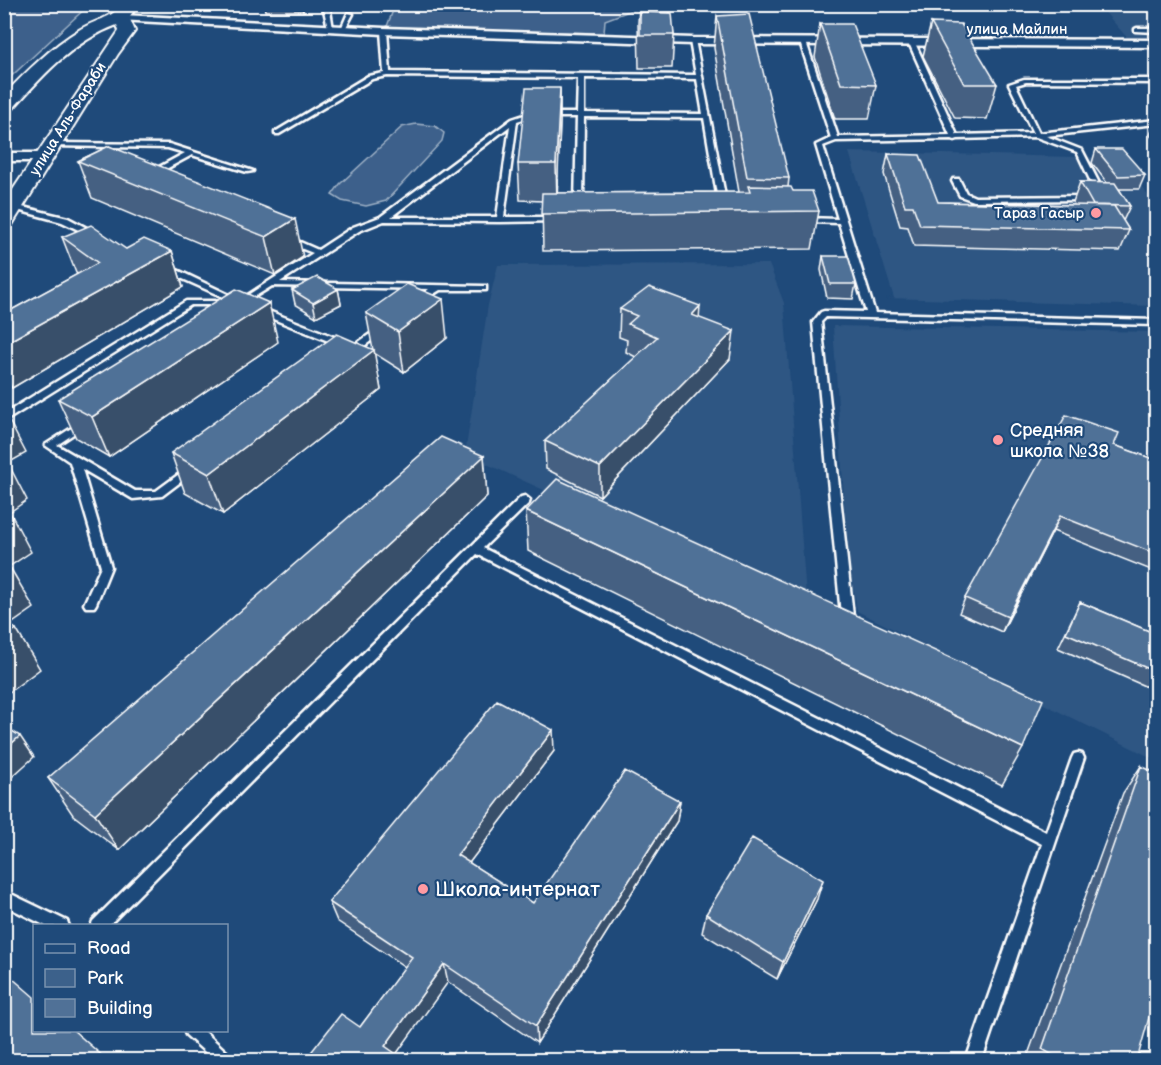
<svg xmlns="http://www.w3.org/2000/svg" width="1161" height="1065" viewBox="0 0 1161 1065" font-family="'Balsamiq Sans',sans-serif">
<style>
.built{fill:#2e5683}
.green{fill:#3c618b;stroke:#9eb0c5;stroke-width:1.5}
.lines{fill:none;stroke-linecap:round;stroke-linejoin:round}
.lane-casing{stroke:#fff;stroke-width:5}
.street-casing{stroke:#fff;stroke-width:5}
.secondary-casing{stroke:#fff;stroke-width:4}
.lane{fill:#1f4a7a;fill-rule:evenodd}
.street{fill:#1f4a7a;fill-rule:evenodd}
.secondary{fill:#1f4a7a;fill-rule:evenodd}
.wall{fill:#456182;stroke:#fff;stroke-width:1.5}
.shaded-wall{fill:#384f6a;stroke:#fff;stroke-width:1.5}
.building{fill:#507197;stroke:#fff;stroke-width:1.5}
.poi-dot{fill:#ff9aa2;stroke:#1f4a7a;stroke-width:2}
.labels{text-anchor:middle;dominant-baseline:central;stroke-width:4.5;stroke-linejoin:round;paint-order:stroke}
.far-street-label{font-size:15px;fill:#fff;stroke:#1f4a7a}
.far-poi-label{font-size:15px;fill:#fff;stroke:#1f4a7a;text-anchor:end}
.poi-label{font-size:18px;fill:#fff;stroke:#1f4a7a;text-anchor:start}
.near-poi-label{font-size:21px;fill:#fff;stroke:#1f4a7a;text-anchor:start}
</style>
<rect width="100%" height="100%" fill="#1f4a7a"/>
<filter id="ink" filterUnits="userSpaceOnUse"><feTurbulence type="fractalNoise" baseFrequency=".0167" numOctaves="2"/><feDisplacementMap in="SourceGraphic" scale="12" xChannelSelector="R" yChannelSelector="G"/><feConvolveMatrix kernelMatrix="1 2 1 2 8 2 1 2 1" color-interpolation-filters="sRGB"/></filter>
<g filter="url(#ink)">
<path class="built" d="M1103 10H1156V41H1130Z
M849 152 1122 158 1156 207V306L886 298H894Z
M769 264 784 303 807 610 465 454 488 305 498 265Z
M833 326 1156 332V760L857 611 847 547Z"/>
<path class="green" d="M5 4H89V5L5 82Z
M395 5H645L605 20 604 33 386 29Z
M416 124 435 126 444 133 442 141 386 201 366 206 342 201 332 195 340 184 402 127Z"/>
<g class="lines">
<defs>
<path id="lane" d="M321 4H326L330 10 333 29 328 28 324 10Z
M348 13 353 14 345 29H341Z
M1137 28H1156V32L1135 31V29Z
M384 29 387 31 390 72 696 75 690 41 695 40 727 206 723 208 719 206 704 118 584 117 583 205 579 207 575 205 577 117H530L517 121 504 217H556L560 219 559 221 500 222 384 221 359 231 280 282 483 286H486V290H440L419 303 415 301 416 299 429 289 272 286 241 305 165 271V267H171L240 300 313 253 285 242V238H291L318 250 353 227 380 217 512 119 530 113H577L578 78 387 76 372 79 279 134H275V132L368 76 384 73 381 31ZM584 78 697 79 703 114 584 113ZM510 126 497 217H391Z
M803 40 806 42 838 137 950 135 909 43 912 41 915 43 957 135 1033 133 1009 84 1024 79H1156V83L1026 82 1016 85 1039 133 1156 120V124L1046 136 1082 150 1104 193 1100 195 1096 193 1077 152 1036 137 958 139 955 140 952 139 836 141 823 146 875 313 1156 320V325L826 317 821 322 854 625 852 628H844L842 625 813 322 821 312 824 311 866 312 839 223 806 222 802 220 806 218 838 219 816 145 831 138 800 42Z
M52 143 169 144 253 171 247 172 192 155 153 176H150V172L185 153 168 148 50 146V144Z
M953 179H959L966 193 975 197 1086 196 1090 198 1086 200 974 201 960 196 952 181Z
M10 204 68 218 98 234 91 236 62 222 10 208Z
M186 301H226L230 303 226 305H191L4 422V414Z
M261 308 347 342 348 344 344 347 341 346 258 313 257 311Z
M380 327 384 330 383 332 352 355H346V351Z
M84 420 87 421 89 423 87 425 57 445 135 491H156L186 469H194L195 471 162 496 133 499 82 469 111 567 96 604 94 607H86L84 604 101 567 70 462 45 445Z
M525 496 530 500 529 503 483 548 1046 832 1072 758 1074 754 1078 753 1082 754 1084 758 982 1060H966L1042 844 477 554 108 926H91L93 921 521 497Z
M11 894 67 921 69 926H46L10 908 4 909V895Z
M184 1030H203L230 1055 233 1060H214L186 1035Z"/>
<path id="street" d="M122 15 384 28 693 38 1156 40V47L693 44 384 34 118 20V16Z
M4 153H44L51 157 44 161H4Z"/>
<path id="secondary" d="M123 4H139L129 17 135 31 118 54 15 220 12 225 4 226V203L119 31 117 25C73 41 41 77 11 111L4 112V95C27 71 51 47 79 30 94 20 111 19 123 4Z"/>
</defs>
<use href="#lane" class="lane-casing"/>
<use href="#street" class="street-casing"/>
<use href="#secondary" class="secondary-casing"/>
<use href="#lane" class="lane"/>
<use href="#street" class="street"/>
<use href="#secondary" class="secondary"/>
</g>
<path class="wall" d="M264 4H305L303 11H265Z
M639 6 670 13 674 35 672 68H639L638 23Z
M717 16 789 178 788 187 793 191 819 211 812 249 543 251 542 201 520 200 518 164 560 88V122L557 193 739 192 714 48Z
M931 23 997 84 987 119 955 118 923 56Z
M820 24 876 85 869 119H835L815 57Z
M1156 120V143L1150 135Z
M109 146 303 257 275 275 92 198 78 161Z
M1096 149 1145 175 1139 189H1119L1130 206 1123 221 1129 230 1120 251 914 246 908 227 900 226 884 174 888 154 938 202 1074 205 1073 202 1080 182 1107 183 1092 163Z
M62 237 126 249 172 251 183 287 12 388 4 383V314L78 274 76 273Z
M823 256 856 284 853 299 827 298 821 270Z
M338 289 341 304 316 317 295 304 292 290Z
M620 309 699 318 730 359 600 496 546 469 545 441 636 357 626 352 627 340 619 337Z
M366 313 447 338 404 372 374 353 381 390 223 514 185 493 171 453 373 350Z
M278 342 109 457 76 438 58 399Z
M1114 445 1156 460V572L1053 531 1002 632 959 613 965 598Z
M484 456 487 496 119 850 73 815 48 778Z
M526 511 1023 748 1002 785 528 551Z
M1080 602 1156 634V691L1058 648Z
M554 751 469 863 533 903 680 801 677 821 537 1043 448 982 360 1027 405 967 337 921 329 902Z
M1141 766 1137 1060H1026L1123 793Z
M817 899 777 979 702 933 706 914Z"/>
<path class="shaded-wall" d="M302 4H305L303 11Z
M560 88V122L557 201 556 164Z
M295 219 303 257 275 275 266 237Z
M172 251 183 287 12 388 4 372V344Z
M338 289 341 304 316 317 313 303Z
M443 299 447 338 404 372 398 332Z
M269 303 278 342 109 457 92 417Z
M700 306 698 334 692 315Z
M734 331 730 359 600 496V467Z
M374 350 381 390 223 514 209 474Z
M4 413H5L26 453 8 463 27 500 10 512 31 552 4 570Z
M484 456 487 496 119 850 95 814Z
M1060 516 1053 531 1002 632 1008 617Z
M11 569 34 608 4 629V573Z
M16 629 40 669 4 696V638Z
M553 730 554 751 460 875 457 855Z
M20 736 34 757 4 784V750Z
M680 801 677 821 537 1043 536 1026Z
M823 880 817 899 777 979 783 962Z
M444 964 448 982 392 1060 385 1046Z"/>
<path class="building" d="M639 6H670V13L640 12V16H639Z
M640 12 672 13 674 35H640Z
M749 14 789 178 747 177 717 16Z
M931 23 961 24 997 84H964Z
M820 24H852L876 85 841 84Z
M526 88H560L556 164H518Z
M109 146 295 219 266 237 78 161Z
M1096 149H1122L1145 175 1118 176Z
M888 154 920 155 938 202 1114 206 1129 230 920 225 913 206H905Z
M1080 182 1115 183 1130 206 1093 205Z
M748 186 791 187 793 191H812L819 211 541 214 542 193 750 192Z
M91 225 126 249 144 239 172 251 4 344V314L98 263 62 237Z
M823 256H848L856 284H830Z
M317 277 338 289 313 303 292 290Z
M407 284 443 299 398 332 366 313Z
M649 287 700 306 692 315 734 331 600 467 545 441 657 337 628 324 637 316 620 309Z
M236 289 269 303 92 417 58 399Z
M337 334 374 350 209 474 171 453Z
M1066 415 1119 433 1114 445 1156 460V554L1060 516 1008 617 965 598Z
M441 437 484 456 95 814 48 778Z
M557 479 1043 700 1023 748 526 511Z
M4 508 10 512 4 515Z
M4 564 11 569 4 573Z
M1080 602 1156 634V672L1066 633Z
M4 621 16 629 4 638Z
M497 700 553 730 457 855 533 903 625 771 680 801 536 1026 444 964 385 1046 405 1060H305L341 1014 360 1027 412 957 329 902Z
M4 726 20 736 4 750Z
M1141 766 1156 773V993L1137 1060H1061L1042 1049Z
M752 838 823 880 783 962 706 914Z
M4 971 34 997V1030H73L107 1060H4Z"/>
</g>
<g class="poi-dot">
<circle cx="1096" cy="213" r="6"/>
<circle cx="998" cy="440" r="6"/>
<circle cx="423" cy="889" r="6"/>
</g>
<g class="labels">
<g class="far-street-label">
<text x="1017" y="29">улица Майлин</text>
<text transform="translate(68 119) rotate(-58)">улица Аль-Фараби</text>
</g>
<g class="far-poi-label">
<text x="1084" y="213">Тараз Гасыр</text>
</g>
<g class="poi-label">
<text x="1010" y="430">Средняя<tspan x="1010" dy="21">школа №38</tspan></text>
</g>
<g class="near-poi-label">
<text x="435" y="889">Школа-интернат</text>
</g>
</g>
<rect width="1161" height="1065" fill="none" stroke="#1f4a7a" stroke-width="24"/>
<rect x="12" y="12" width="1137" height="1041" fill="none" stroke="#fff" stroke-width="2" filter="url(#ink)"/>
<rect x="33" y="924" width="195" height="108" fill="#1f4a7a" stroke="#7992af" stroke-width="1.5"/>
<rect x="45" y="944" width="30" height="9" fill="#1f4a7a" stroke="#7992af" stroke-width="1.5"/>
<text x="87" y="954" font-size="18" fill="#ffffff">Road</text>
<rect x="45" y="969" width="30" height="18" fill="#3c618b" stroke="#7992af" stroke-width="1.5"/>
<text x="87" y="984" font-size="18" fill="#ffffff">Park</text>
<rect x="45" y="999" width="30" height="18" fill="#507197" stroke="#7992af" stroke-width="1.5"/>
<text x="87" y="1014" font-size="18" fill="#ffffff">Building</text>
</svg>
